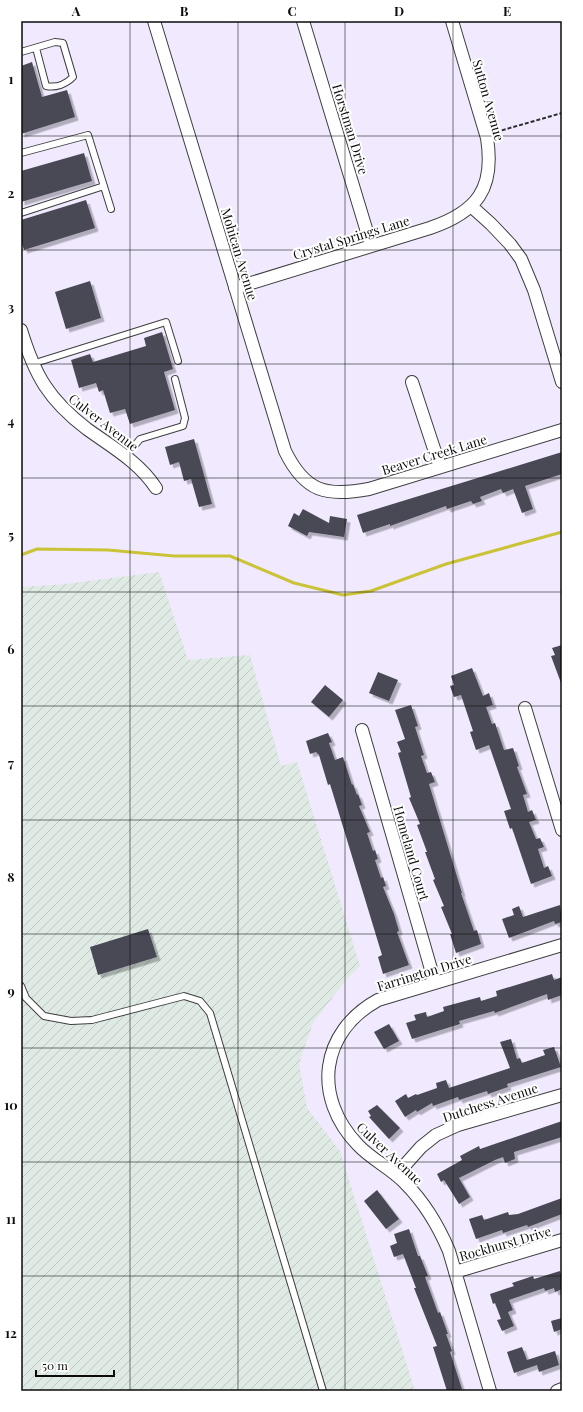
<svg xmlns="http://www.w3.org/2000/svg" width="583" height="1412" viewBox="0 0 583 1412" font-family="'Playfair Display',serif">
<style>
.industrial{fill:url(#industrial-furrows)}
.lines{fill:none;stroke-linecap:round;stroke-linejoin:round}
.stream{stroke:#cac338;stroke-width:3}
.building{fill:#484954;filter:url(#shadow)}
.service-casing{stroke:#3e3e3e;stroke-width:8}
.minor-casing{stroke:#3e3e3e;stroke-width:14}
.path{stroke:#2d2d2d;stroke-width:2;stroke-dasharray:4 2;stroke-linecap:butt}
.service{stroke:#fff;stroke-width:6}
.minor{stroke:#fff;stroke-width:12}
.grid{fill:none;stroke:#0b0b0b;stroke-width:1;stroke-opacity:0.55}
.labels{text-anchor:middle;dominant-baseline:central;stroke-width:4;stroke-linejoin:round;paint-order:stroke}
.street-label{font-size:13px;fill:#0b0b0b;stroke:#fff}
.neatline{fill:none;stroke:#0b0b0b;stroke-width:1.5}
.grid-label{font-size:13px;text-anchor:middle;font-weight:bold;fill:#0b0b0b}
</style>
<defs>
<pattern id="industrial-furrows" width="10" height="10" patternUnits="userSpaceOnUse"><rect width="10" height="10" fill="#dfeae4"/><path d="M-1 1l2-2M0 10L10 0M9 11l2-2" fill="none" stroke="#bec7c2"/></pattern>
<filter id="shadow"><feDropShadow dx="3.5" dy="3.5" stdDeviation="0" flood-color="#0004"/></filter>
</defs>
<rect width="100%" height="100%" fill="#f1eaff"/>
<path class="industrial" d="M159 572 188 660 250 655 281 766 297 762 360 966 345 981 313 1023 299 1064 307 1108 340 1151 415 1391H21V587L65 584Z"/>
<g class="lines">
<path class="stream" d="M21 555 37 549 108 550 174 556H230L294 583 343 595 371 591 446 564 562 532"/>
</g>
<path class="building" d="M32 62 42 97 67 90 75 117 21 134V66Z
M84 153 92 181 21 202V171Z
M86 200 95 228 24 250 21 241V220Z
M90 281 101 318 66 329 55 292Z
M162 332 173 369 164 372 175 410 130 424 125 409 110 413 103 390 99 392 96 383 79 388 71 360 90 354 93 362 146 346 144 338Z
M194 439 212 504 199 507 191 479 184 481 179 462 170 465 165 447Z
M562 452V474L525 486 533 509 522 513 513 489 503 493 501 489 480 497 482 501 473 504 471 501 447 509 446 506 390 526V524L363 533 357 515Z
M303 509 329 523 330 516 347 519 344 537 309 532 307 536 288 526 294 513 299 516Z
M562 645V683H561L551 656 555 655 552 648Z
M472 668 483 696 489 693 493 705 486 707 492 724 495 723 504 750 513 748 519 766 517 767 527 794 523 795 528 812 532 810 536 820 529 822 536 839 540 838 544 847 538 849 544 868 548 866 552 876 531 884 512 828 510 829 504 811 511 809 489 745 476 750 470 732 473 731 461 695 454 697 450 686 454 685 451 676Z
M378 672 398 680 389 701 369 693Z
M325 685 343 700 329 717 311 702Z
M411 705 418 726 415 727 424 755 421 756 427 773 431 772 435 782 429 784 462 893H461L474 931 477 930 481 944 456 953 450 934H452L441 907 444 906 433 880 435 879 425 852H427L417 825 420 824 409 798 411 797 398 753 401 752 397 742 405 739 395 710Z
M328 733 332 742 329 743 335 760 343 757 352 785 353 784 357 795 358 794 362 805 359 806 370 832 367 833 373 851 375 850 378 859 375 860 381 878 383 877 386 886 383 887 394 914 399 931 397 932 409 965 383 974 378 957 382 955 330 784 328 785 319 755 316 752 310 754 306 741Z
M560 905 562 922 555 924 554 921 509 938 502 919 514 915 512 909 519 906 523 917Z
M148 929 157 957 98 975 90 947Z
M552 974 554 980 562 977V995L548 1000 547 994 495 1013 494 1011 459 1021 460 1024 412 1039 406 1023 416 1020 414 1015 426 1012 427 1017 444 1011 443 1007 480 997 481 1001 497 996 496 991Z
M389 1024 399 1041 384 1049 374 1032Z
M511 1039 517 1059 520 1058 522 1063 545 1055 543 1050 554 1047 561 1067 507 1084 508 1087 488 1094 487 1091 459 1100 458 1097 433 1106 432 1103 417 1112 416 1110 405 1117 395 1101 406 1094 408 1098 416 1094 417 1095 437 1088 436 1083 446 1080 449 1088 510 1068 500 1042Z
M377 1105 400 1128 389 1139 369 1117 371 1116 368 1111Z
M562 1121V1137L514 1152 515 1159 505 1163 503 1157 495 1160 459 1178 470 1197 459 1204 444 1180 441 1182 437 1174 462 1160 460 1156 479 1146 480 1149Z
M377 1190 399 1219 386 1229 364 1201Z
M562 1198V1214L528 1227 527 1225 503 1233 502 1230 476 1239 469 1219 482 1215 484 1220 508 1212 509 1215 518 1214Z
M409 1229 418 1256H420L428 1276 425 1277 438 1313 440 1312 448 1334H446L452 1351 450 1352 462 1389 457 1391H447L433 1347 437 1346 414 1288H416L403 1254 394 1257 390 1246 397 1243 394 1234Z
M560 1271 562 1278V1289L555 1292 554 1288 545 1291 544 1288 509 1300 513 1310 508 1312 514 1326 502 1331 497 1320 501 1319 495 1303 493 1304 490 1294 514 1286 512 1283 533 1276 534 1279Z
M562 1318V1329L554 1332 551 1321Z
M522 1347 527 1360 555 1351 559 1365 539 1372 537 1365 514 1373 507 1352Z"/>
<g class="lines">
<defs>
<path id="service" d="M21 52 55 42 63 43 73 77C66 84 56 88 46 86L36 48
M21 153 88 135 111 209
M21 213 104 186
M32 364 166 322 178 361
M126 456 140 439 183 426 185 418 175 379
M21 986 26 998 44 1016 71 1021 92 1020 184 996 200 1001 210 1013 323 1391"/>
<path id="minor" d="M154 21 285 451C305 492 326 497 369 489L562 430
M303 21 371 245
M471 206 491 224 510 244 521 259 534 290 562 382
M235 288 430 228C477 212 495 189 487 138L452 21
M21 330C35 376 49 400 87 429 112 447 139 462 156 488
M412 382 440 467
M525 708 562 830
M362 730 435 983
M396 1175 421 1147 436 1135 458 1125 562 1095
M455 1272 562 1240
M490 1391 449 1251C438 1225 425 1203 405 1183 391 1168 372 1160 358 1145 312 1097 320 1032 378 1000L562 945
M557 1391 562 1389"/>
</defs>
<use href="#service" class="service-casing"/>
<use href="#minor" class="minor-casing"/>
<path class="path" d="M496 132 562 113"/>
<use href="#service" class="service"/>
<use href="#minor" class="minor"/>
</g>
<path class="grid" d="M130 21V1391M238 21V1391M345 21V1391M453 21V1391M21 136H562M21 250H562M21 364H562M21 478H562M21 592H562M21 706H562M21 820H562M21 934H562M21 1048H562M21 1162H562M21 1276H562"/>
<g class="labels">
<g class="street-label">
<text transform="translate(489 100) rotate(74)">Sutton Avenue</text>
<text transform="translate(351 129) rotate(73)">Horstman Drive</text>
<text transform="translate(351 237) rotate(-17)">Crystal Springs Lane</text>
<text transform="translate(240 254) rotate(73)">Mohican Avenue</text>
<text transform="translate(104 422) rotate(38)">Culver Avenue</text>
<text transform="translate(434 454) rotate(-17)">Beaver Creek Lane</text>
<text transform="translate(412 853) rotate(74)">Homeland Court</text>
<text transform="translate(424 972) rotate(-17)">Farrington Drive</text>
<text transform="translate(490 1102) rotate(-18)">Dutchess Avenue</text>
<text transform="translate(390 1153) rotate(43)">Culver Avenue</text>
<text transform="translate(505 1243) rotate(-16)">Rockhurst Drive</text>
</g>
</g>
<rect width="583" height="1412" fill="none" stroke="#ffffff" stroke-width="44"/>
<path d="M36 1370v6h78v-6" fill="none" stroke="#0b0b0b" stroke-width="2"/>
<text x="42" y="1370" font-size="12" fill="#0b0b0b" stroke="#ffffff" stroke-width="3" paint-order="stroke">50 m</text>
<rect x="22" y="22" width="539" height="1368" class="neatline"/>
<g class="grid-label">
<text x="76" y="16">A</text>
<text x="184" y="16">B</text>
<text x="292" y="16">C</text>
<text x="399" y="16">D</text>
<text x="507" y="16">E</text>
<text x="11" y="84">1</text>
<text x="11" y="198">2</text>
<text x="11" y="312">3</text>
<text x="11" y="426">4</text>
<text x="11" y="540">5</text>
<text x="11" y="654">6</text>
<text x="11" y="768">7</text>
<text x="11" y="882">8</text>
<text x="11" y="996">9</text>
<text x="11" y="1110">10</text>
<text x="11" y="1224">11</text>
<text x="11" y="1338">12</text>
</g>
</svg>
